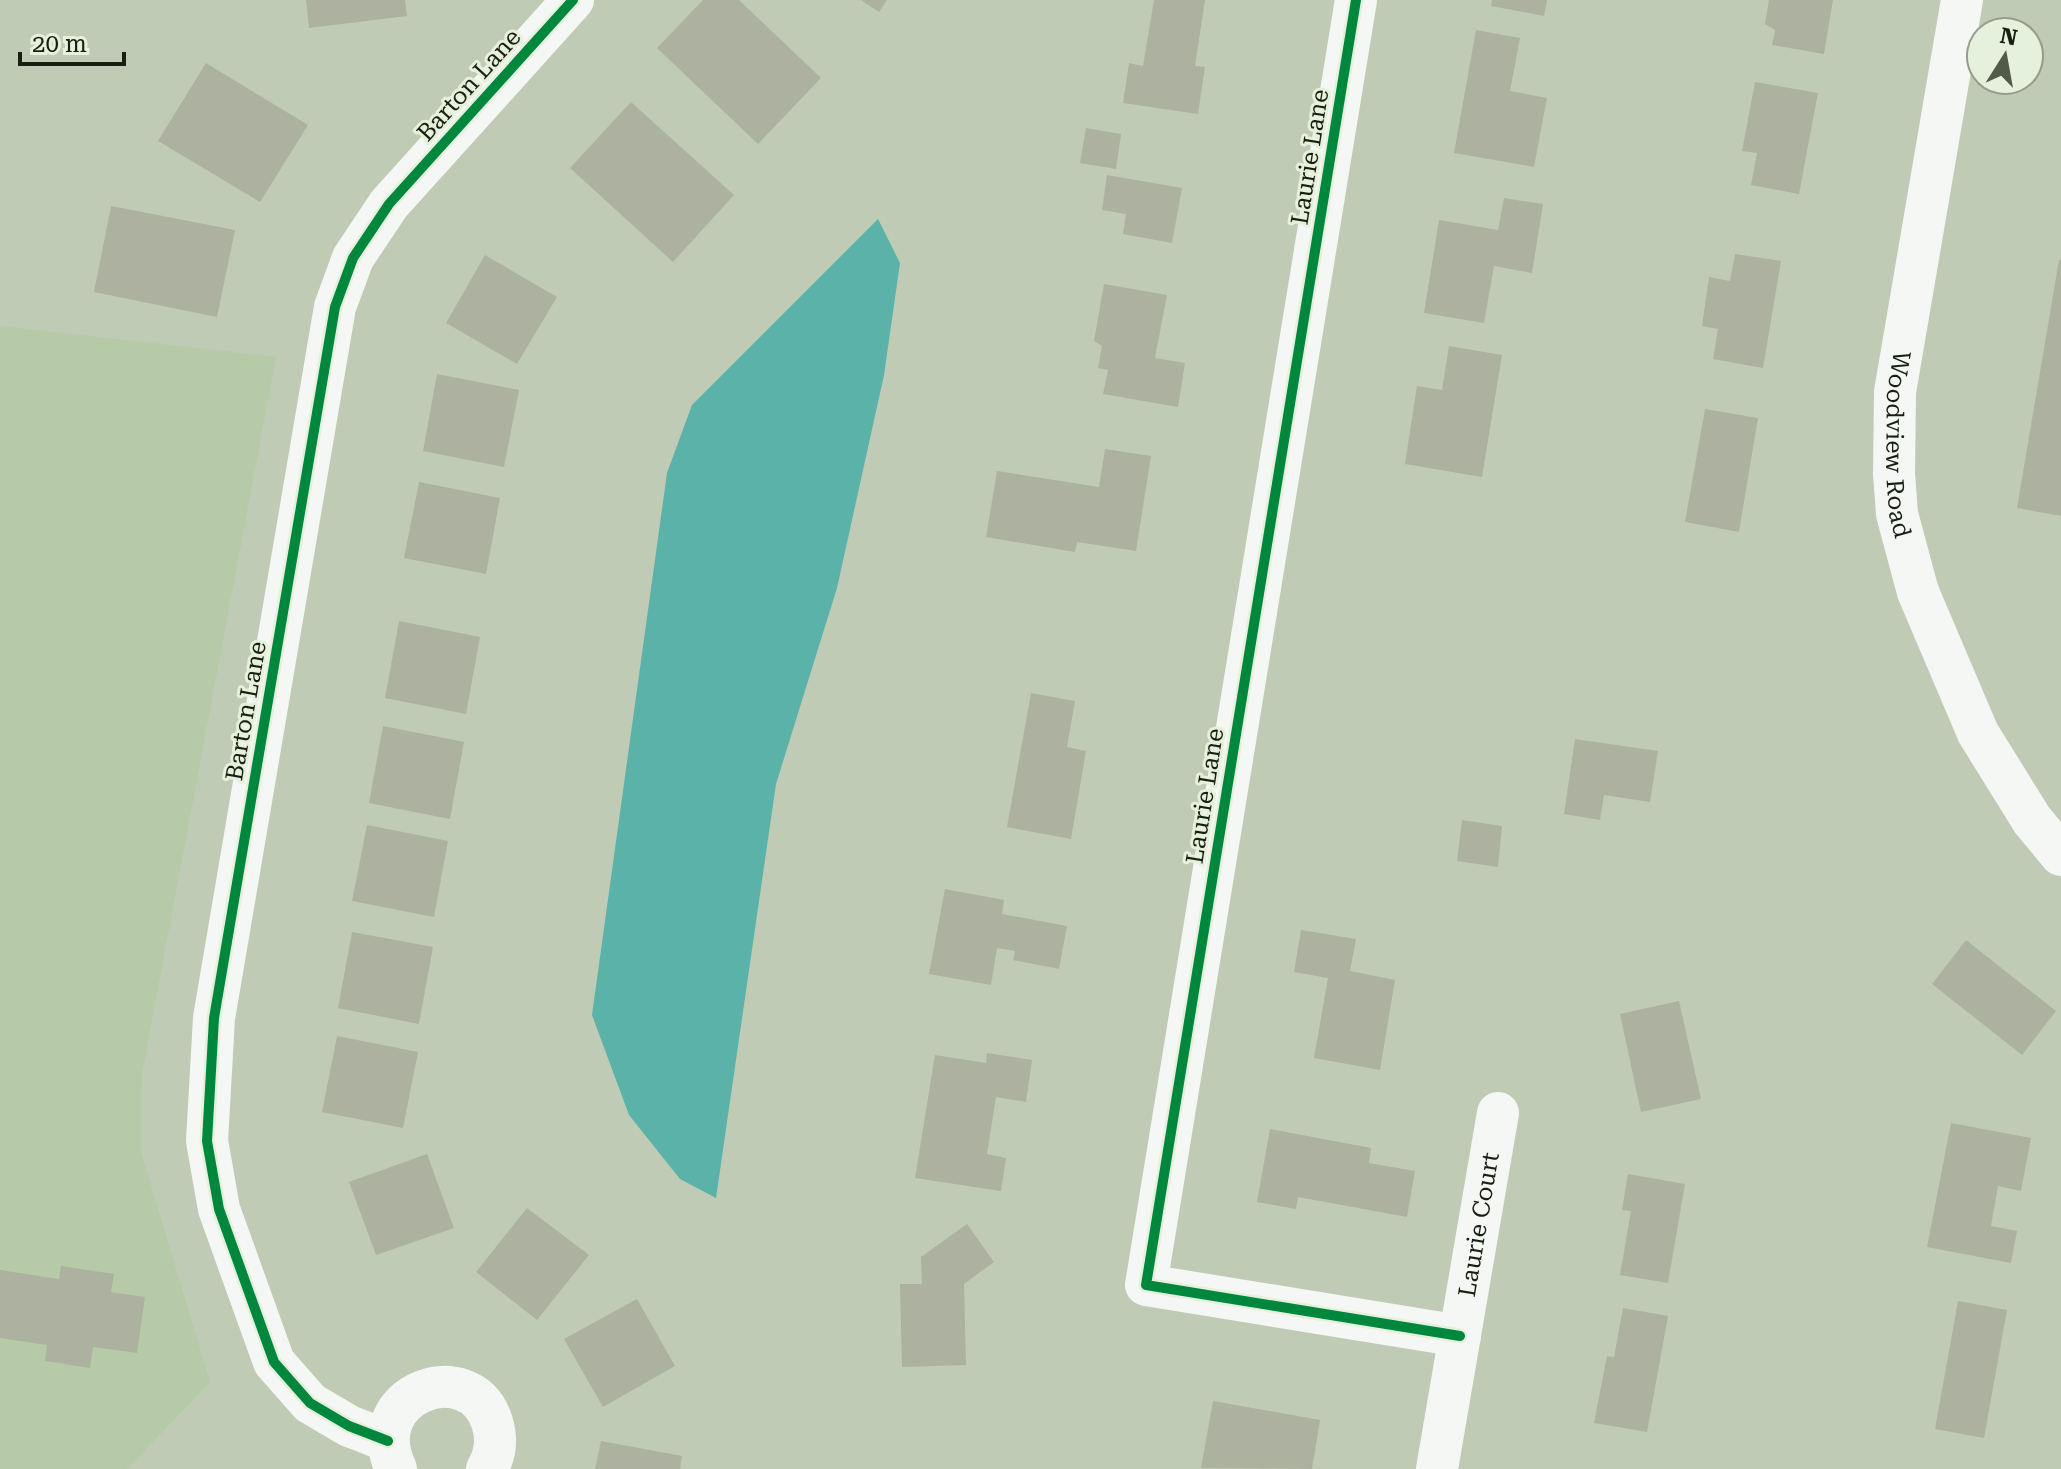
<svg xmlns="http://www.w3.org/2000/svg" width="2061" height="1469" viewBox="0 0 2061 1469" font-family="'Roboto Serif',serif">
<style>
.built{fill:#b7caa7}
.water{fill:#5ab2a8}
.building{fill:#acb29f}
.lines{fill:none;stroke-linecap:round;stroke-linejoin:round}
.minor{stroke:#f5f7f4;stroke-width:42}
.cycleway-casing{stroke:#e5f1dc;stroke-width:15}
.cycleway{stroke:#00873e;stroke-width:10}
.labels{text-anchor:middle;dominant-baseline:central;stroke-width:6;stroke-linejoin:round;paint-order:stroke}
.street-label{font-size:24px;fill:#171f10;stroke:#e5f1dc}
</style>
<rect width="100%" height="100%" fill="#bfcbb5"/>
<path class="built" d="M0 326 276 357 142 1074 141 1152 210 1382 127 1469H0Z"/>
<path class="water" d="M878 219 900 263 884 375 837 588 776 784 716 1198 680 1179 629 1115 592 1015 667 473 692 405Z"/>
<path class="building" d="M306 0H405L407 16 309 28Z
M703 0H739L821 78 758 144 657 48Z
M861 0H887L879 12Z
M1154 0H1205L1195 66 1205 67 1198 114 1123 103 1129 63 1143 66Z
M1492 0H1547L1544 16 1491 6Z
M1769 0H1833L1824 54 1772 45 1775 30 1765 24Z
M1476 30 1520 38 1510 91 1547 98 1534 167 1454 153Z
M206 63 308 125 260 202 158 141Z
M1755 82 1818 93 1799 194 1751 185 1757 153 1742 151Z
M631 102 734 195 673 262 570 168Z
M1086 128 1121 134 1116 169 1080 163Z
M1107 175 1182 188 1172 243 1123 234 1126 214 1102 210Z
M1504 198 1543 204 1532 273 1494 266 1484 323 1424 313 1439 220 1498 230Z
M111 206 235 230 217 317 94 292Z
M1735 254 1781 261 1763 368 1713 359 1718 329 1702 326 1709 277 1730 281Z
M485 255 557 297 517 364 446 323Z
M2059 260H2061V516L2017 508Z
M1104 284 1167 295 1155 358 1185 363 1178 407 1103 394 1108 370 1098 368 1102 346 1094 341Z
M1449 346 1502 355 1482 477 1405 464 1417 386 1442 390Z
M437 374 519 390 504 467 423 451Z
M1705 409 1758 418 1739 532 1685 522Z
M1105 449 1151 456 1136 551 1077 542 1075 552 986 537 997 471 1099 487Z
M419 482 500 498 486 574 404 558Z
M399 621 480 637 466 714 385 698Z
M1031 693 1075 701 1067 747 1086 751 1071 839 1007 827Z
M383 726 464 742 450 819 369 803Z
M1575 739 1658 751 1650 802 1604 795 1600 820 1564 814Z
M1462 820 1502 826 1498 867 1457 861Z
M367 825 448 841 434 917 352 901Z
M945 889 1004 900 1002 914 1067 926 1059 969 1013 960 1015 951 997 948 991 985 929 974Z
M1301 930 1356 939 1350 971 1395 980 1380 1070 1314 1058 1328 978 1294 972Z
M352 932 433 947 419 1024 338 1008Z
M1966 940 2056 1011 2022 1055 1932 984Z
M1679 1001 1701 1099 1641 1112 1620 1014Z
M337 1036 418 1052 403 1128 322 1112Z
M987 1053 1032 1060 1026 1102 996 1097 987 1154 1006 1158 1001 1191 915 1178 935 1055 986 1063Z
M1951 1123 2031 1138 2021 1191 1998 1186 1991 1226 2017 1231 2011 1263 1927 1247Z
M1270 1129 1371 1148 1369 1163 1415 1171 1407 1217 1298 1197 1296 1209 1257 1202Z
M427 1154 454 1228 376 1255 349 1182Z
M1628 1174 1685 1184 1668 1283 1620 1275 1631 1211 1622 1210Z
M527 1208 589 1255 537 1320 476 1272Z
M967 1224 994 1262 964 1284 966 1365 902 1367 900 1284H922L921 1257Z
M61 1266 114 1274 111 1292 145 1297 137 1353 93 1347 90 1368 45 1361 47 1345 0 1338V1270L59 1279Z
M637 1299 675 1366 603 1407 564 1339Z
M1958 1301 2007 1310 1984 1438 1935 1429Z
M1623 1308 1668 1316 1647 1432 1594 1423 1607 1356 1614 1357Z
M1213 1401 1320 1420 1312 1469 1201 1468Z
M601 1441 682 1456 680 1469H595Z"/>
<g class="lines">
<g class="minor">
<path d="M1356 0 1146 1285 1460 1336"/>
<path id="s1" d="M1962 0 1895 392 1894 474 1897 514 1918 592 1978 733 2032 820 2061 855"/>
<path d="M388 1441 349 1426 310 1403 274 1362 219 1209 207 1141 214 1018 335 307 353 258 389 204 573 0"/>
<path d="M396 1469C360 1393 470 1354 492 1422 497 1438 496 1454 487 1469"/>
<path id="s2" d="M1437 1469 1498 1113"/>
</g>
<defs>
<path id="cycleway" d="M1356 0 1146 1285 1460 1336
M388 1441 349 1426 310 1403 274 1362 219 1209 207 1141 214 1018 335 307 353 258 389 204 573 0"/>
</defs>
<use href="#cycleway" class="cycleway-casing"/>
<use href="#cycleway" class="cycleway"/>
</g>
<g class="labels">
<g class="street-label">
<text transform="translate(469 85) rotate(-48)">Barton Lane</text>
<text transform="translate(1310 157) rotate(-81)">Laurie Lane</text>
<text stroke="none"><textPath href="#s1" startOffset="450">Woodview Road</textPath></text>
<text transform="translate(246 711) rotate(-80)">Barton Lane</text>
<text transform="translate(1205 796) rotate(-81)">Laurie Lane</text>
<text stroke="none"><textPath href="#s2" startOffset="248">Laurie Court</textPath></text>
</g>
</g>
<g transform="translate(2005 56) rotate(11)"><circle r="38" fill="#e5f1dc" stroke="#939d8a" stroke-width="2"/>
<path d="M0-6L14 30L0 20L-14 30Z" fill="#525b4a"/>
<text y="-12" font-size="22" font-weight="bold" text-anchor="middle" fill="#171f10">N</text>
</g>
<path d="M20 52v12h104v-12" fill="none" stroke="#171f10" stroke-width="4"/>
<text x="32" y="52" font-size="24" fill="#171f10" stroke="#e5f1dc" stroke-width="6" paint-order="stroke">20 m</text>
</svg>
